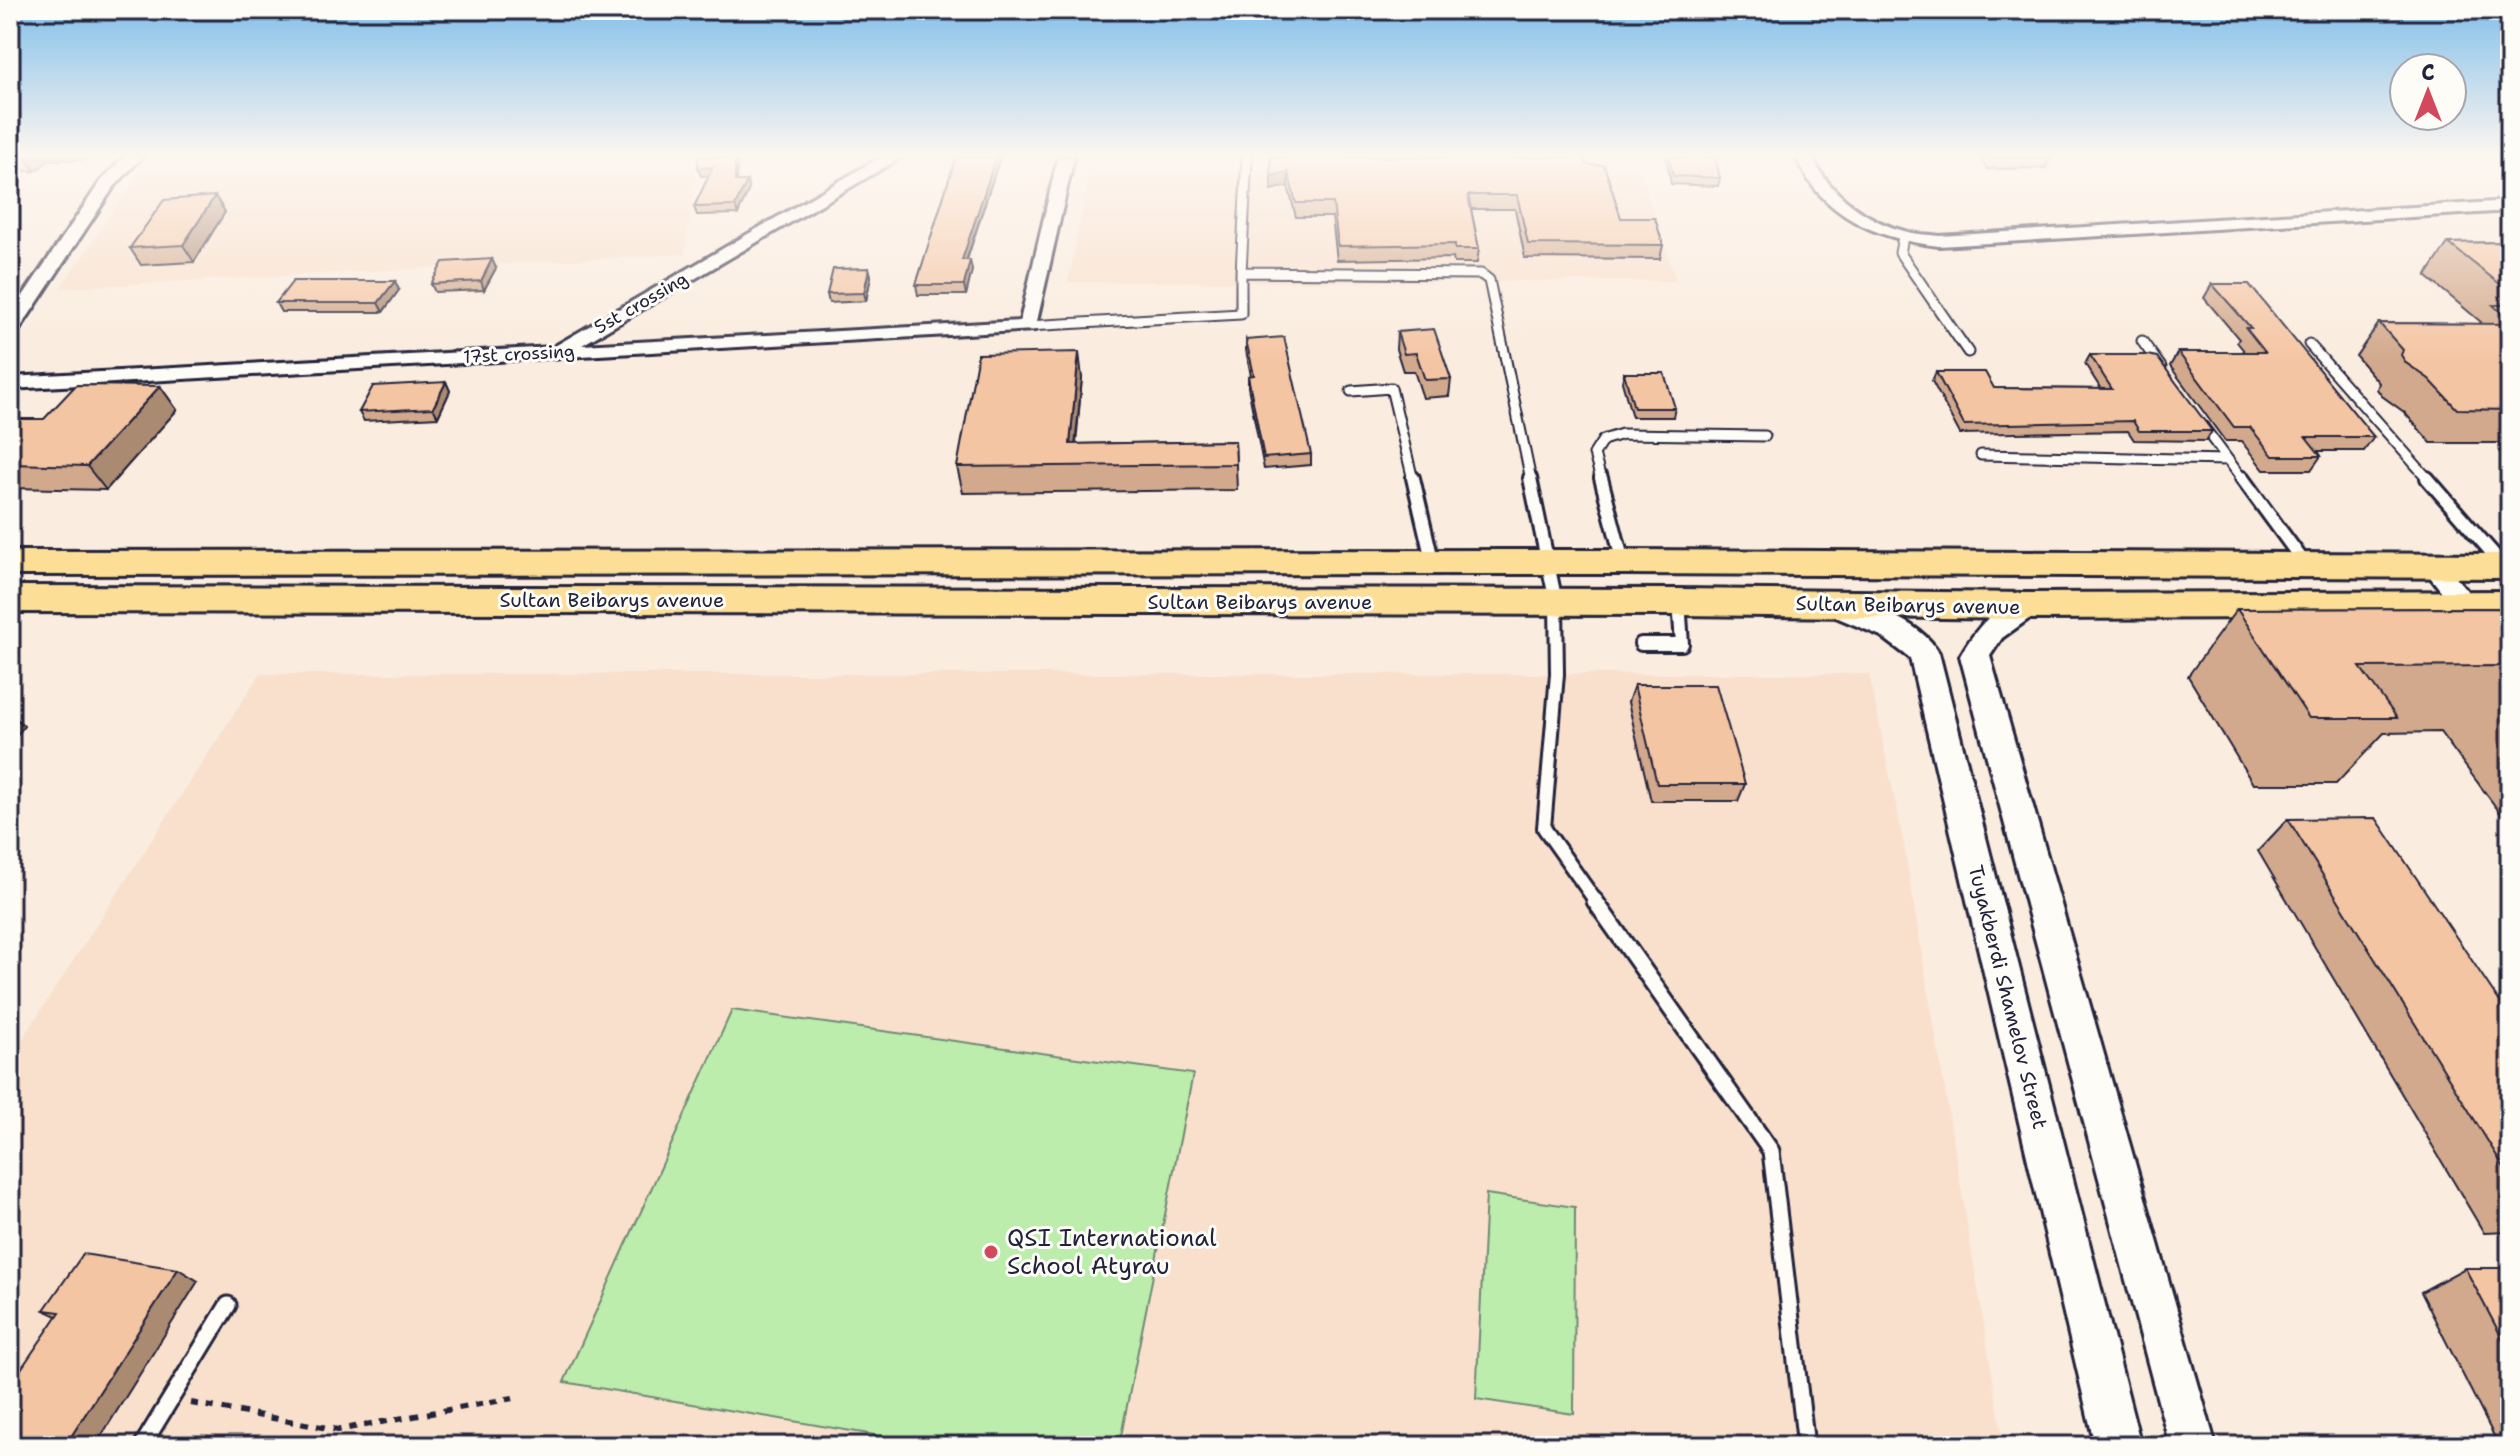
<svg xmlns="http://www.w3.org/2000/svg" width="2520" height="1456" viewBox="0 0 2520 1456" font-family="'Shantell Sans',sans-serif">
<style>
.built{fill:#f8e0cc}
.green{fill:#bcedac;stroke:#6f8874;stroke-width:2}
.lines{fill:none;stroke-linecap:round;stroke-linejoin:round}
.service-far2-casing{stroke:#22223b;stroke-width:13}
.service-far1-casing{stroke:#22223b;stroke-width:18}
.service-casing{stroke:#22223b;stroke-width:21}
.minor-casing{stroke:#22223b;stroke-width:6}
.tertiary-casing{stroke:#22223b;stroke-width:6}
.primary-casing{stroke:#22223b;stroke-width:6}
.path{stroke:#22223b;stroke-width:6;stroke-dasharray:8 8;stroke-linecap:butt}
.service-far2{stroke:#fdfcf7;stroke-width:9}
.service-far1{stroke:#fdfcf7;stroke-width:12}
.service{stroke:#fdfcf7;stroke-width:15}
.minor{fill:#fdfcf7;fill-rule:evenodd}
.tertiary{fill:#fdfcf7;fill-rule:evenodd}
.primary{fill:#fcde96;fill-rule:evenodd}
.wall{fill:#d2a98c;stroke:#22223b;stroke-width:2}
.shaded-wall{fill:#ab8a72;stroke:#22223b;stroke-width:2}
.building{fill:#f4c5a3;stroke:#22223b;stroke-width:2}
.poi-dot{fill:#d1495b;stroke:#fdfcf7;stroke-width:3}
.labels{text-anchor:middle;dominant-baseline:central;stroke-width:6;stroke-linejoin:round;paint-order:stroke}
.far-street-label{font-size:18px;fill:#22223b;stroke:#fdfcf7}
.street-label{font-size:20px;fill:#22223b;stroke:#fdfcf7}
.near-poi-label{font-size:24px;fill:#22223b;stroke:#fdfcf7;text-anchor:start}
</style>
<rect width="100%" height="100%" fill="#faecde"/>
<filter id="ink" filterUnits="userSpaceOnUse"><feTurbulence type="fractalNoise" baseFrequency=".0125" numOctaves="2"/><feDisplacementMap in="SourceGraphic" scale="16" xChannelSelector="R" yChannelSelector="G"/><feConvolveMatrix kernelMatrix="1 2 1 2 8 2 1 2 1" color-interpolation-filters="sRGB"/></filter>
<g filter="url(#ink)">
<path class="built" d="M151 157H698L685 254 60 288Z
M1093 157H1636L1676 281 1068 282Z
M260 674H1869L1903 840 2004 1446H10V1058Z"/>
<path class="green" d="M732 1010 1193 1074 1119 1446H939L564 1382Z
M1486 1194 1575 1207 1574 1414 1476 1399Z"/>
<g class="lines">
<defs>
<path id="service-far2" d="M1903 237 1900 253 1968 352
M1241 272 1247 157
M1028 326 1241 314V272L1481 274 1489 280 1531 480
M2142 341 2161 367
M2309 344 2429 480
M1351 391 1391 388 1413 480
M2202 425 2243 480
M1981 455 2228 460
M1601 480 1594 454 1603 440 1622 434 1765 436"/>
<path id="service-far1" d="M1413 478 1433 564
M1530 478 1556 602 1557 674 1544 828 1597 903
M1601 478 1623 562
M2242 478 2305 564
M2427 478 2502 564
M1641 644H1682L1679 602"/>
<path id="service" d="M1595 901 1771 1151 1806 1446
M142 1446 228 1305"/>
<path id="minor" d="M124 157H142L113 188 17 333 10 335V315L101 181Z
M881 157H902L582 345 1020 321 1058 157H1074L1035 330 10 389V377L553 347Z
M1796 157H1812C1829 194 1869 223 1908 232 1918 235 1929 234 1939 236L2510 201V211L1939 246C1878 239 1822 217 1796 157Z
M2435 559 2443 561 2510 644V670L2501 667 2427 573 2423 567 2427 561Z"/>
<path id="tertiary" d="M1829 593C1865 603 1920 619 1939 653L2141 1446H2095L1910 658 1881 636 1819 610 1814 603 1819 596Z
M2027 596 2037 599 2042 606 2037 613 2002 638 1990 656 2216 1446H2170L1960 656C1976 628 1995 605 2027 596Z"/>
<path id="primary" d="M1623 550 2510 554V578L1623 574 10 575V551Z
M10 586 1679 589 2027 593 2510 591V617L2027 619 1679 615 10 612Z"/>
</defs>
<use href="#service-far2" class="service-far2-casing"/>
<use href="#service-far1" class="service-far1-casing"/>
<use href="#service" class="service-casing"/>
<use href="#minor" class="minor-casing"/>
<use href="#tertiary" class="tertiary-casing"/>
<use href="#primary" class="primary-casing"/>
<path class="path" d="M191 1403 338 1430 513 1398"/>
<use href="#service-far2" class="service-far2"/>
<use href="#service-far1" class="service-far1"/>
<use href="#service" class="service"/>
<use href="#minor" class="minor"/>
<use href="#tertiary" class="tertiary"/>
<use href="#primary" class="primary"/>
</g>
<path class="wall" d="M10 157H88L85 160H49L35 171H23L10 181Z
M956 157H1000L967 260 972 270 966 295H918L916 285Z
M1271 157 1586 165 1621 218 1663 245 1660 259 1525 258 1515 209H1471L1479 249 1477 263H1454L1453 258 1337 260 1332 217H1296L1288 186 1271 190Z
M1666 157H1715L1720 178 1718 186 1671 184Z
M1979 157H2051L2046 168 1987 169Z
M698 168 737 181 749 189 738 214 697 215 694 207 709 175 701 176Z
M215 196 225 212 194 262 141 265 130 248Z
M2510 242V443H2431L2404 412 2382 396 2377 389 2379 383 2356 356 2379 323 2479 324 2481 322 2426 276 2448 243Z
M496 268 484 290 435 292 431 284Z
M869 268 871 276 866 301 829 303 827 294Z
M2212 284 2374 437 2364 451H2318L2321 456 2311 470H2264L2241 441H2225L2170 366 2178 352H2245L2237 342 2239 339 2204 298Z
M399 290 383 312H281L276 303Z
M1397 332 1451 379 1449 396 1423 398 1414 371H1403L1396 349Z
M1246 340 1311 454V465L1264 469 1248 387V376H1251L1246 350Z
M2090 355 2212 431 2206 441 2134 440 2128 431 1960 434 1932 381 1936 372 1994 388 2101 389 2085 364Z
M1624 373 1675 408 1673 417H1632L1622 382Z
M1082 378 1076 444 1235 441 1237 490 963 493 957 467Z
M446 382 450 391 438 417 364 421 359 412Z
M160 386 177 410 106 490 10 488V423L44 419Z
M2510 608V826L2440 732 2384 733 2336 784H2253L2188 676 2237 609Z
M1634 685 1745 784 1738 801H1651L1628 702Z
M2288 819 2510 1017V1232L2484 1233 2258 851Z
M2465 1268H2510V1446H2499L2421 1292Z
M178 1269 198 1281 57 1316 44 1310Z"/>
<path class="shaded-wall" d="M14 157 23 171 10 181V160Z
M47 157 49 160 35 171 26 158Z
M735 157H737V189L735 181Z
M996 157H1000L963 270 962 260Z
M713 167 716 175 701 176 698 168Z
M1288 172V186L1271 190V176Z
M747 181 749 189 738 214 735 206Z
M215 196 225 212 194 262 183 245Z
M492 259 496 268 484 290 481 281Z
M970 260 972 270 966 295 964 285Z
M869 268 871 276 866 301 864 293Z
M395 281 399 290 383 312 378 303Z
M1079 352 1082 378 1073 466 1070 444Z
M446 382 450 391 438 417 433 408Z
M160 386 177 410 106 490 87 466Z
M10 712 24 726 10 745Z
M178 1269 198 1281 95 1446H65Z"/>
<path class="building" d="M698 157H735V181H747L735 206 694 207 713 167 698 168Z
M956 157H996L962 260H970L964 285H916Z
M1271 157H1584L1586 165H1604L1621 218H1655L1663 245 1528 244 1517 195H1468L1479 249H1455V244L1338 246 1333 203H1296L1288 172 1271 176Z
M1669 157H1715L1720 178 1673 176Z
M215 196 183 245 130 248 164 200Z
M2510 242V292L2448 243Z
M492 259 481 281 431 284 443 262Z
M869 268 864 293 827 294 833 269Z
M293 281H395L378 303H276Z
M2212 284H2249L2374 437H2306L2321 456H2273L2250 427H2234L2178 352H2265L2246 328H2251Z
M2493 305H2510V321Z
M2379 323 2510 324V364H2499L2510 375V410L2457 409 2429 379 2406 363 2401 355 2403 350Z
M1434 329 1451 379 1425 380 1416 353 1404 354 1397 332Z
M1284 337 1311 454 1264 458 1248 376 1254 375 1246 340Z
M1079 352 1070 444 1235 441 1236 464 957 467 978 354Z
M2090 355H2147L2157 357 2212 431H2139L2133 421 1964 425 1936 372H1985L1994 388 2112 389Z
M1624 373H1664L1675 408H1634Z
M446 382 433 408 359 412 373 386Z
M76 385 160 386 87 466 10 464V423L13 419H44Z
M2510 608V672L2505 666 2360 667 2397 718H2309L2237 609Z
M1634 685H1716L1745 784H1657Z
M2376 818 2510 1017V1177L2288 819Z
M83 1254 178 1269 65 1446H10V1385L60 1312 44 1310Z
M2465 1268H2510V1353Z"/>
</g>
<linearGradient id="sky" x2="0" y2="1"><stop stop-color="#82bfea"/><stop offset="0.43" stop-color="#fdf6f0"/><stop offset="1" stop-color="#fdf6f0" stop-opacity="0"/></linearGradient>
<rect width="2520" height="361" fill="url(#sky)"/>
<circle class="poi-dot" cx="991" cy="1252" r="8"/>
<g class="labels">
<g class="far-street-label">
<text transform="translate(641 303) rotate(-30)">5st crossing</text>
<text transform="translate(519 354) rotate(-3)">17st crossing</text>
</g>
<g class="street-label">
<text x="612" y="600">Sultan Beibarys avenue</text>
<text x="1260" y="602">Sultan Beibarys avenue</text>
<text transform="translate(1908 605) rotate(1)">Sultan Beibarys avenue</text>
<text transform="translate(2008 997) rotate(76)">Tuyakberdi Shamelov Street</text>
</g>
<g class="near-poi-label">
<text x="1007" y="1238">QSI International<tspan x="1007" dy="28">School Atyrau</tspan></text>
</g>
</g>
<rect width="2520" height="1456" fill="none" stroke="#fdfcf7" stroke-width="40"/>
<rect x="20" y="20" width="2480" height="1416" fill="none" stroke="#22223b" stroke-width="3" filter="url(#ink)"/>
<g transform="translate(2428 92)"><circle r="38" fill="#fdfcf7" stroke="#a5a5ac" stroke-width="2"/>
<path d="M0-6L14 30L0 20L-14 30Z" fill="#d1495b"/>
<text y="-12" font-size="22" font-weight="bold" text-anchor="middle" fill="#22223b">С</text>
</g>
</svg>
